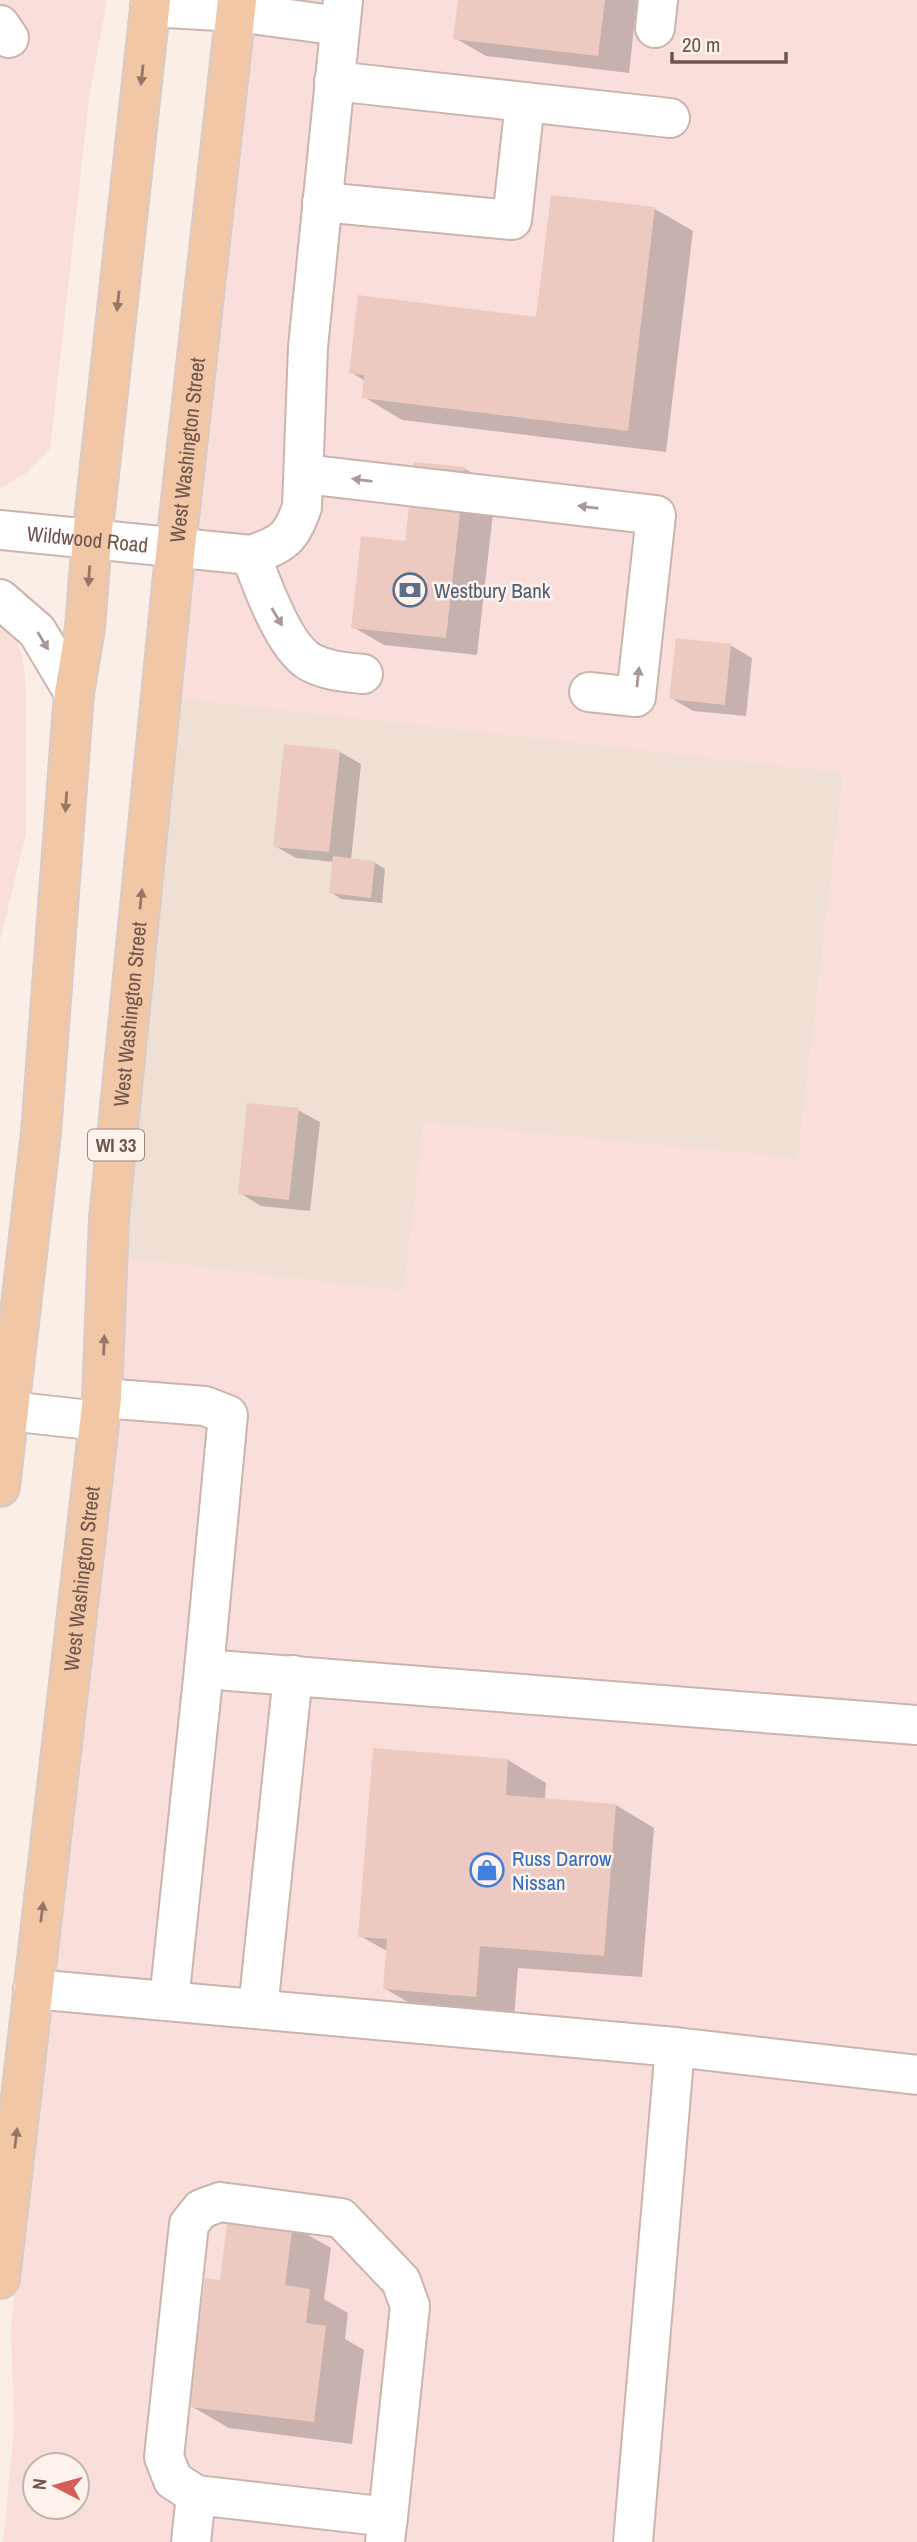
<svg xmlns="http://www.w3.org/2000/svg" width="917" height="2542" viewBox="0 0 917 2542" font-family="'Archivo Narrow',sans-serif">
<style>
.residential{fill:#f0dfd5}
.commercial{fill:#f9dedb;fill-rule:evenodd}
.shadow{fill:#0003}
.building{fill:#eccac1}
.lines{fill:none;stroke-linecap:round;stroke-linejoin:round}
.minor-casing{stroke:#cab5ad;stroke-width:42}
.major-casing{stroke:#d4ccca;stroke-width:42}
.minor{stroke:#fff;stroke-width:38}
.major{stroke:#f1c7a6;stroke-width:38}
.oneway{fill:#977668}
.oneway2{fill:#a99895}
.labels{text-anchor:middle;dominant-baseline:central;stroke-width:5;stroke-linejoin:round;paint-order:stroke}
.shield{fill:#fdf3ec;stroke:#9a847d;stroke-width:2}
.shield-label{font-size:19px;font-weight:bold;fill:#70544e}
.street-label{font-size:21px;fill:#70544e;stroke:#fdf3ec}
.service-label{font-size:21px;fill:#4e5e75;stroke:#fdf3ec;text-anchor:start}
.shop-label{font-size:21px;fill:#366cbe;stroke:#fdf3ec;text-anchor:start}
</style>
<rect width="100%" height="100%" fill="#faeee6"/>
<path class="residential" d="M177 698 844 772 798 1159 424 1122 404 1292 119 1257Z"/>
<path class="commercial" d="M0 0H107L89 98 50 449 26 473 0 488Z
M257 0H917V2542H3L14 2429 11 2328 119 1257 404 1292 423 1122 798 1158 844 773 177 698ZM35 2465H77V2507H35Z
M0 615 9 623 22 654 26 686V833L0 941Z"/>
<path class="shadow" d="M460 0H637L629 73 486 56 455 38Z
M553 197 655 209 693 231 666 452 402 420 364 397 365 381 351 372 537 318Z
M416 463 465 469 496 486 477 655 384 645 353 627 407 543Z
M730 645 752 658 746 716 693 711 671 698Z
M340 752 361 764 351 860 375 863 385 869 382 903 341 899 331 892 334 862 296 858 275 846Z
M298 1110 320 1122 310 1211 261 1206 240 1193Z
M508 1760 546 1783 545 1800 616 1805 654 1828 642 1977 518 1968 514 2018 423 2011 384 1988 387 1951 360 1936Z
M292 2226 331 2248 324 2299 348 2313 345 2339 364 2350 352 2444 229 2428 191 2406 221 2282Z"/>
<path class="building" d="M458 0H605L598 56 453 39Z
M551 195 655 207 628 431 362 398 364 375 349 373 358 295 536 317Z
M414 462 465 467 446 638 351 628 361 536 405 541Z
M676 638 731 644 725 705 669 699Z
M284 744 340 750 329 852 273 847Z
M333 856 375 861 371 898 329 893Z
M247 1103 299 1108 289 1200 238 1194Z
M373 1748 508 1759 506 1795 616 1804 604 1956 480 1946 476 1997 383 1989 387 1939 358 1937Z
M228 2216 293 2224 285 2285 310 2289 306 2323 326 2326 314 2422 189 2407 205 2278 220 2280Z"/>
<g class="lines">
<defs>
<g id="minor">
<path d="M150 7 236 12 340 26"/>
<path d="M0 25 9 38"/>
<path d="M655 28 658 0"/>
<path d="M334 81 670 118"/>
<path d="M322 202 512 220 525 102"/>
<path d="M305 474 656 515 636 697 589 692"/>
<path id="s1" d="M0 530 251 555C283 544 291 539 302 507L308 347 343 0"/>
<path d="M251 555C261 583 284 647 310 662 327 671 344 672 363 674"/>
<path d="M0 599 37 631 74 693"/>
<path d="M102 1398 205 1406 228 1415 204 1669 917 1725"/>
<path d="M0 1404 9 1411 99 1421"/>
<path d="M33 1989 675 2047 633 2542"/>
<path d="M169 2001 204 1669"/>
<path d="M258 2009 293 1675"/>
<path d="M675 2047 917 2075"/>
<path d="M196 2495 173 2480 164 2457 189 2224 201 2209 220 2202 341 2218 401 2281 410 2306 388 2517"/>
<path d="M191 2542 196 2495 388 2517 385 2541"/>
</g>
<g id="major">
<path d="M0 1487 41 1133 74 693 85 628 92 538 151 0"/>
<path id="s2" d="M0 2279 102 1398 109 1218 176 545 237 0"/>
</g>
</defs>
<use href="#minor" class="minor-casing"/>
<use href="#major" class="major-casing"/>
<use href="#minor" class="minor"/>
<use href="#major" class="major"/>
</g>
<defs><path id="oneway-solid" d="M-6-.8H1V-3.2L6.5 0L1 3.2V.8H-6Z" transform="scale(1.75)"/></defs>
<g class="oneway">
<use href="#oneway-solid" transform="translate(142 75) rotate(96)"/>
<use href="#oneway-solid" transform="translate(118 301) rotate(96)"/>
<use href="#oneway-solid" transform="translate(89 576) rotate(94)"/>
<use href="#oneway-solid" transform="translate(66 802) rotate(94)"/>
<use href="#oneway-solid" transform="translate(141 899) rotate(-84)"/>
<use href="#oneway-solid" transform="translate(104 1345) rotate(-88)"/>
<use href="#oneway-solid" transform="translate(42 1912) rotate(-83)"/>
<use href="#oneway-solid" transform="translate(16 2138) rotate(-83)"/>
</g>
<g class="oneway2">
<use href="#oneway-solid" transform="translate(362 480) rotate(-173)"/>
<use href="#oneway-solid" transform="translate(588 507) rotate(-173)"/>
<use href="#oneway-solid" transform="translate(277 617) rotate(59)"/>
<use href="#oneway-solid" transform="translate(43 641) rotate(59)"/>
<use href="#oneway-solid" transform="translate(638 677) rotate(-84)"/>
</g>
<defs>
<symbol id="bank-ring" viewBox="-11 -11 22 22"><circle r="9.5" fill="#fdf3ec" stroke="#5c6f8a" stroke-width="1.5"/><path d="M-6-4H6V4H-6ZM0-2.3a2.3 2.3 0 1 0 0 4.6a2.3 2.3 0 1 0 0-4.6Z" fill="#5c6f8a"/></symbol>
<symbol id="shop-ring" viewBox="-11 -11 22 22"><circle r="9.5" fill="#fdf3ec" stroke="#3f7fe0" stroke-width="1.5"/><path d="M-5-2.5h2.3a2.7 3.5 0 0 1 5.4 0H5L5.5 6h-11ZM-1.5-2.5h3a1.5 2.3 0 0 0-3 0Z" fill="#3f7fe0"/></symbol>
</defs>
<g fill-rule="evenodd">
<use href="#bank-ring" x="391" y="571" width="38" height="38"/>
<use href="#shop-ring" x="468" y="1851" width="38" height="38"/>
</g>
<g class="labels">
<rect class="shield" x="88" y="1129.5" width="56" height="31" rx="5"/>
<g class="shield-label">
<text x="116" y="1145">WI 33</text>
</g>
<g class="street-label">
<text stroke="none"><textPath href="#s2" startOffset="1839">West Washington Street</textPath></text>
<text stroke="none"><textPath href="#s1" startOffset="88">Wildwood Road</textPath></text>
<text stroke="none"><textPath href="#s2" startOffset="1272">West Washington Street</textPath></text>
<text stroke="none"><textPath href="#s2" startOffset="705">West Washington Street</textPath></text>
</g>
<g class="service-label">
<text x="434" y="590">Westbury Bank</text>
</g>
<g class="shop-label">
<text x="512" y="1858">Russ Darrow<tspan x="512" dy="24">Nissan</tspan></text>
</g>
</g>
<g transform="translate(56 2486) rotate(276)"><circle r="33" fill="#fdf3ec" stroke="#c5b3ad" stroke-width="2"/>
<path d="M0-5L12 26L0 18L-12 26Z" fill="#d65e59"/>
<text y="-10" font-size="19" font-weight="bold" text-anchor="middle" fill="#70544e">N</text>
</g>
<path d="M672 52v10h114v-10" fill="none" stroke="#70544e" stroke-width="3.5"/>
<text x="682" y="52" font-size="21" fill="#70544e" stroke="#fdf3ec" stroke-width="5" paint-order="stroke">20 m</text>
</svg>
